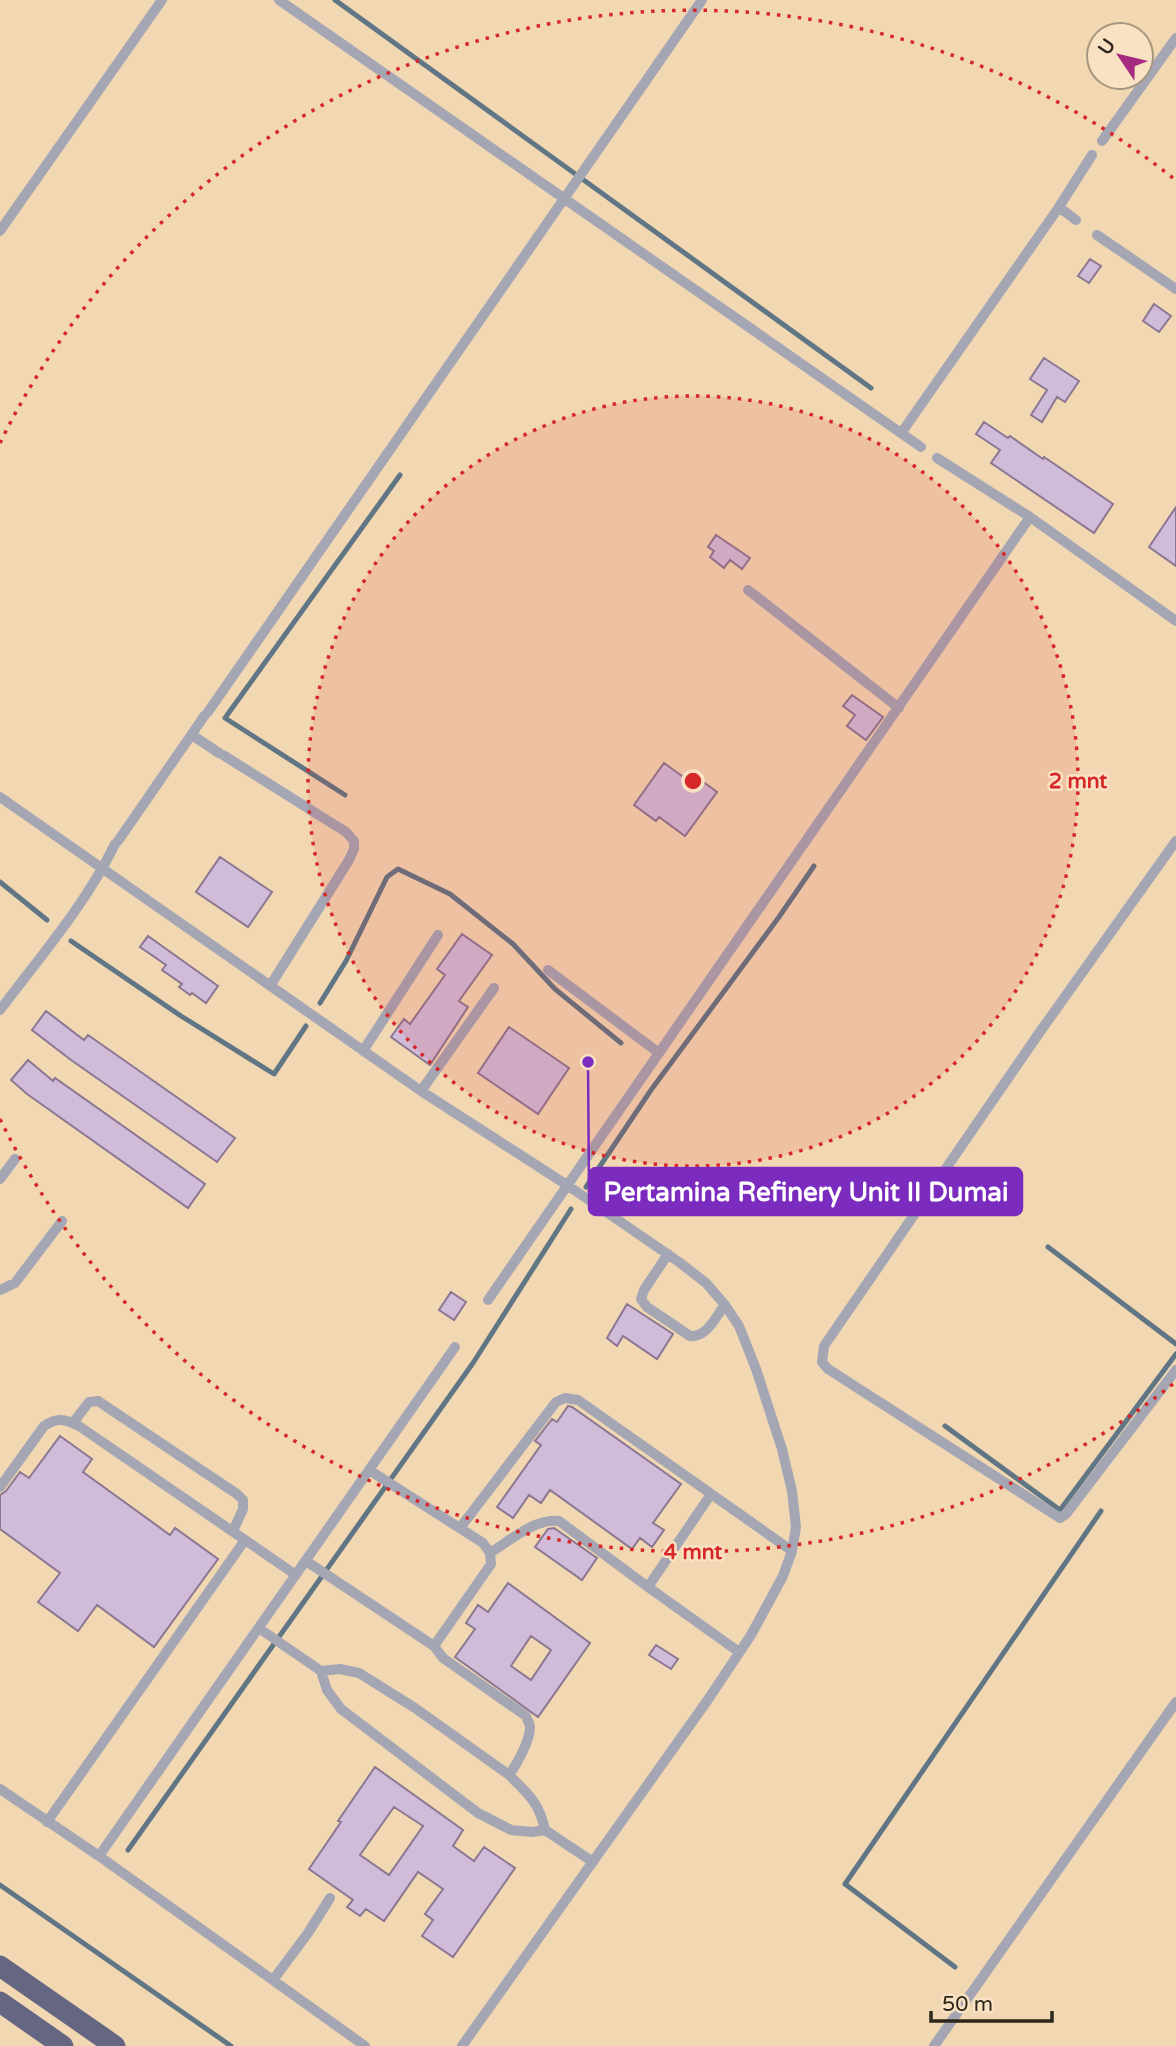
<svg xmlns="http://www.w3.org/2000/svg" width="1176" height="2046" viewBox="0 0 1176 2046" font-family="'Varela Round',sans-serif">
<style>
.built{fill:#f2d7b3;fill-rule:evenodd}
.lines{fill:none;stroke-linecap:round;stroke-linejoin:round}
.stream{stroke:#617685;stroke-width:5}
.building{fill:#d0bcd9;stroke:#8a7792;stroke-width:2;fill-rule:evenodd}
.service{stroke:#a4a6b4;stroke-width:10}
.trunk{stroke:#646682;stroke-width:21}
.ring{fill:none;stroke:#d62828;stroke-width:3.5;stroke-dasharray:3.5 7}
.centre{fill:#d62828;stroke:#f9e2c4;stroke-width:3.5}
.ring-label{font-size:21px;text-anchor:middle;font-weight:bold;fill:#d62828;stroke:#f9e2c4;stroke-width:5;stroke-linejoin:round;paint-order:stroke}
.leader{fill:none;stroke:#7b2cbf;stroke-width:2.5}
.callout-dot{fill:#7b2cbf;stroke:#f9e2c4;stroke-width:2.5}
.callout{fill:#7b2cbf;stroke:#7b2cbf;stroke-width:2.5}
.callout-label{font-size:26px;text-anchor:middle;font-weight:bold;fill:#fff}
</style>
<rect width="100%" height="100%" fill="#f9e2c4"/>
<path class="built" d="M0 0H1176V2046H0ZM1099 35H1141V77H1099Z"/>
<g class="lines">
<path class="stream" d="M335 0 871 388
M345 795 225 718 400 475
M0 882 47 920
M71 941 181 1016 274 1074 306 1026
M320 1003 346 961 387 877 398 869 450 894 513 944 555 989 621 1043
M586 1187 651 1090 779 917 814 866
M1048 1247 1176 1344
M945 1426 1060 1510 1176 1354
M128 1850 473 1363 571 1209
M0 1885 231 2046
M955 1967 845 1884 1101 1511"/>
</g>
<path class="building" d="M1090 259 1101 266 1089 283 1078 276Z
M1154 304 1171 316 1159 332 1143 321Z
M1044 358 1079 381 1065 402 1057 397 1042 422 1031 415 1047 390 1030 379Z
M984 422 1008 438 1010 436 1043 459 1044 457 1113 504 1094 533 991 463 1000 450 976 434Z
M1176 507V566L1149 547Z
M716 535 750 558 742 569 730 560 724 568 710 557 714 551 708 547Z
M852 695 883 717 866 740 847 726 855 715 843 706Z
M664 763 693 784 698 778 717 792 685 836 659 817 656 821 634 805Z
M220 857 272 892 248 927 196 892Z
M462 934 492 955 459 1001 468 1007 430 1065 391 1037 404 1019 410 1024 445 975 437 969Z
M148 936 218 986 206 1003 192 993 190 995 179 987 182 984 162 970 166 965 140 947Z
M46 1011 84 1040 88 1035 235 1138 217 1162 71 1060 32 1030Z
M509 1027 569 1068 538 1114 478 1073Z
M28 1060 53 1081 55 1078 205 1184 188 1208 27 1094 11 1080Z
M451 1292 466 1302 454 1320 439 1310Z
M627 1304 673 1334 657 1359 623 1336 617 1346 607 1338Z
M568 1406 572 1407 681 1484 653 1523 664 1530 652 1547 640 1538 632 1549 550 1490 541 1503 529 1495 513 1518 497 1507 541 1445 535 1441 552 1419 557 1422Z
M60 1436 92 1459 83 1472 170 1535 175 1528 218 1559 154 1647 97 1605 78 1631 38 1602 60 1573 0 1529V1495L6 1491 20 1472 29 1478Z
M554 1528 597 1558 582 1580 535 1547 548 1529Z
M508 1583 590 1643 538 1717 455 1657 475 1629 466 1623 478 1605 488 1612ZM531 1636 551 1650 531 1680 511 1666Z
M656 1645 678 1659 671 1669 649 1655Z
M375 1767 463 1830 453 1846 474 1861 484 1847 515 1868 453 1957 422 1936 433 1920 425 1914 443 1889 418 1872 384 1921 366 1909 360 1916 347 1907 353 1900 309 1869 341 1822 338 1821ZM394 1807 423 1826 389 1875 360 1855Z"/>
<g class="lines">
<path class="service" d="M279 0 921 447
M1102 141 1176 38
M1059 207 1076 220
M0 231 162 0
M1097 235 1176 289
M902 432 1059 207 1092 155
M937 458 1030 517 1176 621
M748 590 899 708
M208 712 702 0
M192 735 219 753
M223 755 346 832 354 841V849L349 860 270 986
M0 797 421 1091 567 1185 679 1262 706 1283 725 1305 739 1326 756 1369 782 1449 792 1491 796 1527 792 1551 783 1576 751 1635 707 1701 462 2046
M118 841 205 715
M1176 841 1037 1036 824 1346 822 1362 828 1369 1060 1518 1066 1514 1176 1370
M548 970 659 1053
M0 1010C40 957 86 904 115 844
M363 1051 438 935
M421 1091 494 988
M0 1179 15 1159
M668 1254 644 1290 641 1299 647 1307 690 1336C707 1338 716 1316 725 1305
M0 1290 15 1283 62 1221
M488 1300 1030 517
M73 1423 89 1402 98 1401 237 1494 243 1500V1509L233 1531
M0 1487 44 1426C57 1417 65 1419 79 1426L296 1575
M711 1494 648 1587 739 1652
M460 1528 556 1402 565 1398 578 1400 792 1551
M490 1553C511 1540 535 1518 559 1521L648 1587
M306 1561 434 1646 491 1564 490 1553 483 1543 369 1470
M260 1629 321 1671 340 1669 359 1673 415 1708 509 1775
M434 1646 443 1658 453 1665 526 1716C527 1720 530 1723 530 1727 530 1741 517 1764 509 1775 529 1795 539 1802 545 1830L593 1862
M321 1671 327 1690 341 1709 478 1813 511 1830 532 1832 545 1830
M0 1789 99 1856 365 2046
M47 1822 245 1540
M99 1856 455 1347
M273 1980 308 1933 330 1898
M934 2046 1176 1702"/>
<path class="trunk" d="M0 1966 115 2046
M0 2002 63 2046"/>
</g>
<circle cx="693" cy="781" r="385" fill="#d62828" fill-opacity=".12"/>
<g class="ring">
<circle cx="693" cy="781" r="385"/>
<path d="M1173 1384A771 771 0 0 1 0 1119M0 443A771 771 0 0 1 1173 178"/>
</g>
<circle cx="693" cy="781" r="10" class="centre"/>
<g class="ring-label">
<text x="1078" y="788">2 mnt</text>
<text x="693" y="1559">4 mnt</text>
</g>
<path class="leader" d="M588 1062L589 1192"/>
<circle class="callout-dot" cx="588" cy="1062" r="7"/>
<rect class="callout" x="589" y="1168" width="433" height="47" rx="7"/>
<g class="callout-label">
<text x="806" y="1201">Pertamina Refinery Unit II Dumai</text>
</g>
<g transform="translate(1120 56) rotate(305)"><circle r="33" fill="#f9e2c4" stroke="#a89780" stroke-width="2"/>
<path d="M0-5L12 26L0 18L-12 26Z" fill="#a52b80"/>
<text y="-10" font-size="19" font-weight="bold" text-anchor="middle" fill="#2e261b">U</text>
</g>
<path d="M931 2011v10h121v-10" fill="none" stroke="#2e261b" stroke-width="3.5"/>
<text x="942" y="2011" font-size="21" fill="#2e261b" stroke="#f9e2c4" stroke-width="5" paint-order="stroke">50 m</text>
</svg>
